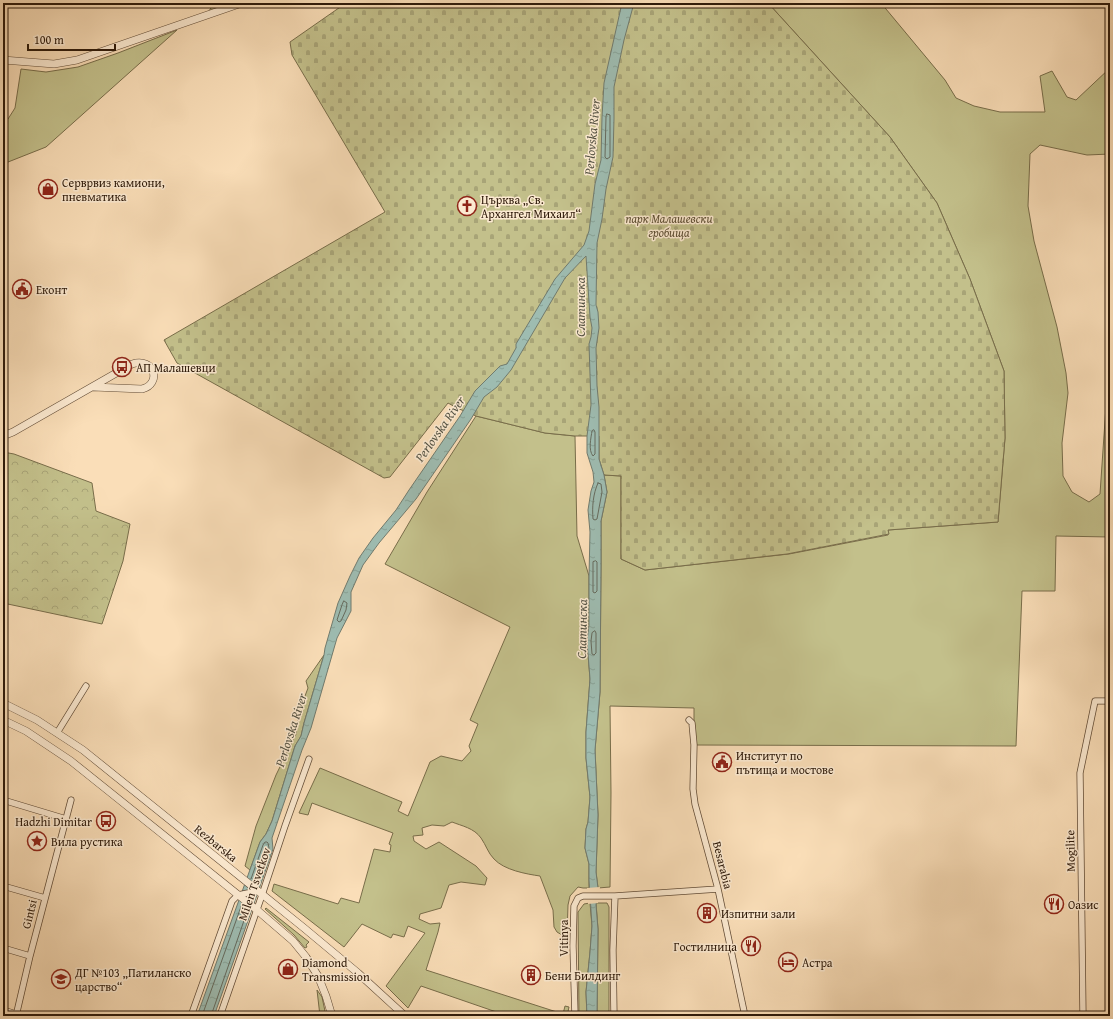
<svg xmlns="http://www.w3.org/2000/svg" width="1113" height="1019" viewBox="0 0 1113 1019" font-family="'Gentium Book Plus',serif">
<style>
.grass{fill:#c3c08b;stroke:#786d4a}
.forest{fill:url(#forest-crowns);stroke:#786d4a}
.cemetery{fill:url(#cemetery-stones);stroke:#786d4a}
.water{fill:url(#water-ripples);stroke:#717b6e}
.pier{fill:#fadeb8}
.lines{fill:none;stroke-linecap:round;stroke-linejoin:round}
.shore{stroke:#666b5e;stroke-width:1}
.minor-casing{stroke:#614b36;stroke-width:7}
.tertiary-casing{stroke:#614b36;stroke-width:8}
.minor{stroke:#fcead1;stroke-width:5.5}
.tertiary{stroke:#fcead1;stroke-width:7}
.labels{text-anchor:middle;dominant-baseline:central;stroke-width:3;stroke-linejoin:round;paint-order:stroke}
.poi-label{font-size:12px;fill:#2e1a0a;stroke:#fcead1;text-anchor:start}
.park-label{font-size:12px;font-style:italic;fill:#5b4c31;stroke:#fcead1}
.street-label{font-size:12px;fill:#2e1a0a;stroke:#fcead1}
.water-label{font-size:13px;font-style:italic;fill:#555344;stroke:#fcead1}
</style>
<defs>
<pattern id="forest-crowns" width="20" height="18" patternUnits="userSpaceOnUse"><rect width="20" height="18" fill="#c3c08b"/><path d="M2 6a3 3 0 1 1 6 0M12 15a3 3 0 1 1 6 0" fill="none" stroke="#a8a477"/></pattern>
<pattern id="cemetery-stones" width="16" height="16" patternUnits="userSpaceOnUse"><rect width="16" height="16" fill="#c3c08b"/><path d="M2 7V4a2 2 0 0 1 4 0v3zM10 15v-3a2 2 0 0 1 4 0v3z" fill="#a8a477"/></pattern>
<pattern id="water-ripples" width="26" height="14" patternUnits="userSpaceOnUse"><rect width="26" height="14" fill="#9ebcb1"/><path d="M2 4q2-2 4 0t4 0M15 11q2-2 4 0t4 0" fill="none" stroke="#88a197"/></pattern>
</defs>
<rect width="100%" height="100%" fill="#fadeb8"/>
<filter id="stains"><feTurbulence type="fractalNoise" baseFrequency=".005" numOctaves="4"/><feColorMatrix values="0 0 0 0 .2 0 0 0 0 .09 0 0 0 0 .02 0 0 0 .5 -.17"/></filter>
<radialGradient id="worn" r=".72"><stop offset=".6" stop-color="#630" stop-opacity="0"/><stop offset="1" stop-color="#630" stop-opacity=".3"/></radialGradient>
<path class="grass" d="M214 3H232L209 11Z
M768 3H881L945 80 956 98 974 106 1000 112H1045L1040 76 1052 71 1067 97 1076 100 1110 68V154L1087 155 1040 145 1030 154 1028 206 1034 241 1057 327 1066 373 1068 393 1062 443 1063 476 1072 492 1089 502 1100 494 1106 406 1110 404V462L1107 493 1110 501V537L1056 536 1055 591H1022L1016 746 694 745V708L610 706 611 793 610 887 598 888 596 872 598 815 595 750 600 692 601 566V521L607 492 604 475 621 476V559L645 570 789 554 888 535V530L998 522 1005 438 1004 371 970 279 937 203 890 137Z
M177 30 46 147 3 164V118L8 119 15 108 21 69 46 72 78 67 118 53Z
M476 416 545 433 575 436 577 536 589 576V625L587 641 590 679 586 732V758L590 797 588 822 586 829 585 848 589 864V888H583L578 887 570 896 568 905 567 936 562 935 557 932 554 927 553 910 540 876C526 874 504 870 494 859 488 853 486 845 481 838 474 828 462 826 452 822L444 826 432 825 422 828 423 835 413 836 414 841 426 849 439 842 476 866 487 878 485 885 461 882 449 885 441 908 420 914 419 919 430 924 440 923 438 932 426 970 563 1014 565 1006 569 1007 567 1016H508L421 986 408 1008 386 986 425 933 408 926 404 937 393 934 391 938 362 924 344 947 272 891 274 884 338 904 341 898 359 903 374 849 390 852 391 845 389 844 393 833 312 803 308 815 299 813 320 768 402 802 398 811 408 816 430 762 441 756 462 761 471 751 469 746 478 724 470 720 510 627 385 564 427 492Z
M324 655 304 723 301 736 295 746 272 821 266 834 260 842 250 870 245 866 256 826 276 775 296 734 299 712 308 688 306 681Z
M590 903 592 926 590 952 586 992 587 1016H579L578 912 584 904Z
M596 903H607L609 907V1016H597L598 929Z
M266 908 309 942 306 945 307 947 305 948 294 935 265 909Z
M317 990 322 997 326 1016H320Z"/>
<path class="forest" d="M3 452 14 454 92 483 96 511 130 524 123 561 102 624 3 603Z"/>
<path class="cemetery" d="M346 3H768L890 137 937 203 970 279 1004 371 1005 438 998 522 888 530 889 534 787 554 645 570 621 559V476L604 475 599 459V436H575L545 433 476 416 457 408 448 403 390 477 384 478 177 363 164 340 385 212 292 55 290 42Z"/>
<path class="water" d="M622 3H634L624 40 614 87V119L613 157 606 189 602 219 597 243 596 305 598 312 599 328 596 348 597 386 599 407V459L604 475 607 492 601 521V566L600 692 595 750 598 815 596 872 598 888 596 905 598 929 597 1016H587L586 992 590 952 592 926 589 880V864L585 848 586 829 588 822 590 797 586 758V732L590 679 587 641 589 625V576L590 532 588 510 591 491 594 482 593 472 587 453V436L591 405 589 344 591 337 592 328 590 317 586 256 565 278 511 370 497 387 484 397 471 419 416 499 379 543 363 565 351 592V611L337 638 311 728 302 750 272 838 273 849 250 915 214 1016H197L260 842 266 834 272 821 295 746 301 736 304 723 324 655 325 648 338 603 350 576 359 558 373 538 396 510 409 490 460 416 475 391 500 366 507 364 516 348V344L555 279 584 245 589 231 595 184 601 160 602 117 604 83Z"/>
<path class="pier" d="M600 887 598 903 588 904 587 888Z"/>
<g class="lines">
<path class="shore" d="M607 114 610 115V157L607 159 605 157 606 117Z
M594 430 595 432V454L593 456C588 450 591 438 592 431Z
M598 483 601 484 602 492 597 519 595 520 593 519C592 507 593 494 598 483Z
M596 561 597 562V591L595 593 593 592V562Z
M344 601 347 603 346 610 341 621 339 622 337 620 342 605Z
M595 631 596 633V653L594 655 592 654 591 641 592 633Z
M251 879 263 845 265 842H267L268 843 269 848 257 884
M202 1016 242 904
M211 1016 248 909"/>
<defs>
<path id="minor" d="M689 720 692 723 694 745 693 789 695 804 718 889 745 1016
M57 733 86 686
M3 800 66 819
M3 886 45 898
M3 948 30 956
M3 1010 16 1014
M16 1016 30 956 71 800
M191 1016 232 901 238 895 257 891
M220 1016 262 895 285 826 309 759
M575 1016 573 946 574 906 578 898 583 896H615L718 889
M614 1016 613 950 615 896
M1083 1016 1080 773 1095 701H1110"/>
<path id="tertiary" d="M3 60 54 64 77 60 242 3
M3 436 13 432 132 364C155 357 162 384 142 389L93 387
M3 703 37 720 83 750 304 928 358 973 405 1016
M3 720 26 731 71 761 257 910 293 941 306 957 318 976 326 996 332 1016"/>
</defs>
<use href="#minor" class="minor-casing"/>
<use href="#tertiary" class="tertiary-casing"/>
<use href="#minor" class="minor"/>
<use href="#tertiary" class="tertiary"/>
</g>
<defs>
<symbol id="shop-ring" viewBox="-11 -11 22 22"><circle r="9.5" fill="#fcead1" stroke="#8f2418" stroke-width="1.5"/><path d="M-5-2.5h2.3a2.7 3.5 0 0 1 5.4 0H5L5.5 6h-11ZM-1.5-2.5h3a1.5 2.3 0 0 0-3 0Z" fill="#8f2418"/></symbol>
<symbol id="church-ring" viewBox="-11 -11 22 22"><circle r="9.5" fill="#fcead1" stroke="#8f2418" stroke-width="1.5"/><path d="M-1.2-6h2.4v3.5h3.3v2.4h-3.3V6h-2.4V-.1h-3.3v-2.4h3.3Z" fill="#8f2418"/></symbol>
<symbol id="civic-ring" viewBox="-11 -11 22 22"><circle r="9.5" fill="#fcead1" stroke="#8f2418" stroke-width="1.5"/><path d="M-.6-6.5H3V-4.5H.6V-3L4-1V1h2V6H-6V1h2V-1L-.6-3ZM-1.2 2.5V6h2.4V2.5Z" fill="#8f2418"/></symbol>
<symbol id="bus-ring" viewBox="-11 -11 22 22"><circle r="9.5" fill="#fcead1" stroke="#8f2418" stroke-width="1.5"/><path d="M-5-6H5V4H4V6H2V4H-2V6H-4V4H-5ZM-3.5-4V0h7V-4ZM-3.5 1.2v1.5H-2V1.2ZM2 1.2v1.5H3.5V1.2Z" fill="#8f2418"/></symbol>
<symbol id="sight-ring" viewBox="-11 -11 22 22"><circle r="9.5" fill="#fcead1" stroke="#8f2418" stroke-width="1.5"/><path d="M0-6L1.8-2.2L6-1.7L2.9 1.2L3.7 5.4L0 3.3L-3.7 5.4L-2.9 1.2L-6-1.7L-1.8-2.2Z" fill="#8f2418"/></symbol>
<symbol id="restaurant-ring" viewBox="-11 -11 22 22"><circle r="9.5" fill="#fcead1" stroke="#8f2418" stroke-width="1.5"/><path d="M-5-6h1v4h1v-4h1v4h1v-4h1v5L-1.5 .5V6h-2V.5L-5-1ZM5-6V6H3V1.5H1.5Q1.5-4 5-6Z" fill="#8f2418"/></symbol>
<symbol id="building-ring" viewBox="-11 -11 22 22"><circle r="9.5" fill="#fcead1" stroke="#8f2418" stroke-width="1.5"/><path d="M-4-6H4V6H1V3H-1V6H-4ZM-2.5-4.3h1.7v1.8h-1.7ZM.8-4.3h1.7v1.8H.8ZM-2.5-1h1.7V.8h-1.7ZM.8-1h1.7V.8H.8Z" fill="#8f2418"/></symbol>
<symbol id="hotel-ring" viewBox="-11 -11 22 22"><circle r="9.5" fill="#fcead1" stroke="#8f2418" stroke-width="1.5"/><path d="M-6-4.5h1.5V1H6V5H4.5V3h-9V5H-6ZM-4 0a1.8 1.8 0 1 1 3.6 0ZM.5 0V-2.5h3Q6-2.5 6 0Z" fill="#8f2418"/></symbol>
<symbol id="school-ring" viewBox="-11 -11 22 22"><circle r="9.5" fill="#fcead1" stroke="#8f2418" stroke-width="1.5"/><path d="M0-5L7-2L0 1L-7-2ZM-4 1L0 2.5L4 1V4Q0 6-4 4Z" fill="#8f2418"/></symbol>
</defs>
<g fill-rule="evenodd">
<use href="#shop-ring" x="37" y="178" width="22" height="22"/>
<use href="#church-ring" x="456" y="195" width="22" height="22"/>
<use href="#civic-ring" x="11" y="278" width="22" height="22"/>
<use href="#bus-ring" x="111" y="356" width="22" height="22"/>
<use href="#civic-ring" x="711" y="751" width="22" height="22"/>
<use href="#bus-ring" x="95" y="810" width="22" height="22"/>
<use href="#sight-ring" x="26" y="830" width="22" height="22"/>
<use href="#restaurant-ring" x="1043" y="893" width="22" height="22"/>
<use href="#building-ring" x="696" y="902" width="22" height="22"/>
<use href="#restaurant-ring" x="740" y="935" width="22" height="22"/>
<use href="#hotel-ring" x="777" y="951" width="22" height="22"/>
<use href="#shop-ring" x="277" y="958" width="22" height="22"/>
<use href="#building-ring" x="520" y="964" width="22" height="22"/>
<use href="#school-ring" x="50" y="968" width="22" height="22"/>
</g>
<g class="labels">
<g class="poi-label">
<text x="62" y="182">Серврвиз камиони,<tspan x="62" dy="14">пневматика</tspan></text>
<text x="481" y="199">Църква „Св.<tspan x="481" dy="14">Архангел Михаил“</tspan></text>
<text x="36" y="289">Еконт</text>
<text x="136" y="367">АП Малашевци</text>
<text x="736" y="755">Институт по<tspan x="736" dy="14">пътища и мостове</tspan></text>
<text x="92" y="821" text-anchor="end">Hadzhi Dimitar</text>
<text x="51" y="841">Вила рустика</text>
<text x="1068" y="904">Оазис</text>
<text x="721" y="913">Изпитни зали</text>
<text x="737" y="946" text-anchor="end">Гостилница</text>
<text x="302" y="962">Diamond<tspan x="302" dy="14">Transmission</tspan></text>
<text x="802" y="962">Астра</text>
<text x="75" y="972">ДГ №103 „Патиланско<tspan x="75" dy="14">царство“</tspan></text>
<text x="545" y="975">Бени Билдинг</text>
</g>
<g class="park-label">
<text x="669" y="218">парк Малашевски<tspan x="669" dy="14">гробища</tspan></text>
</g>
<g class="street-label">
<text transform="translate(216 843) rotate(39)">Rezbarska</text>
<text transform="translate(1070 851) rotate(-91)">Mogilite</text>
<text transform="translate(723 865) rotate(76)">Besarabia</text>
<text transform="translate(254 884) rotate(-71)">Milen Tsvetkov</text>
<text transform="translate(29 914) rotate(-76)">Gintsi</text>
<text transform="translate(563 938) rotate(-90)">Vitinya</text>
</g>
<g class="water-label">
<text transform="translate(592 137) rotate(-85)">Perlovska River</text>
<text transform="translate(580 307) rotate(-90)">Слатинска</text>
<text transform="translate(440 429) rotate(-55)">Perlovska River</text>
<text transform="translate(582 629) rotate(-89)">Слатинска</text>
<text transform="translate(291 730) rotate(-72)">Perlovska River</text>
</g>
</g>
<rect width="1113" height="1019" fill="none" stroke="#fadeb8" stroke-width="16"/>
<rect x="4" y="4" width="1105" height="1011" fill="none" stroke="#2e1a0a" stroke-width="2"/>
<rect x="8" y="8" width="1097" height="1003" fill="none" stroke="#2e1a0a"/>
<path d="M28 44v6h87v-6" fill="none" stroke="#2e1a0a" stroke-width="2"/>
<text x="34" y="44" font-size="12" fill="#2e1a0a" stroke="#fcead1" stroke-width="3" paint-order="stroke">100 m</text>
<rect width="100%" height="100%" filter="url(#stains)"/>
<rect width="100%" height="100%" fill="url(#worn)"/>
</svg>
